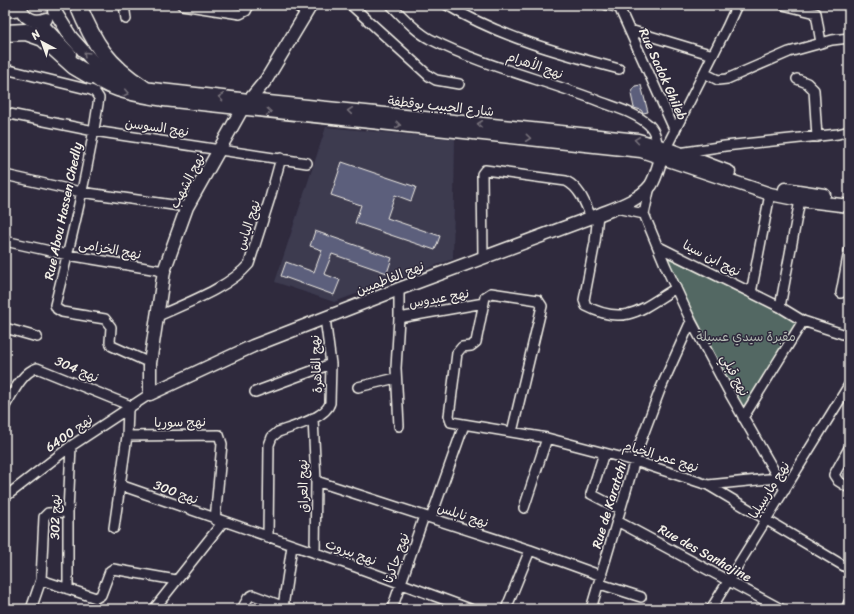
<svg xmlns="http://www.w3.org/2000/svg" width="854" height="614" viewBox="0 0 854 614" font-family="Sriracha,'Playpen Sans Arabic',sans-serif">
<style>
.built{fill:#3c3a50}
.green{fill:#536863;stroke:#a4aca6}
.building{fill:#5c5e7c;stroke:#f4f1e8}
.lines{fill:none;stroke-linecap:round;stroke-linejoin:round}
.street-casing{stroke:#f4f1e8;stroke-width:12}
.secondary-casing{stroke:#f4f1e8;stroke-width:15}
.highway-casing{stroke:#f4f1e8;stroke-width:19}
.street{stroke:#2f2a3d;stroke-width:9}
.secondary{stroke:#2f2a3d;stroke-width:12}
.highway{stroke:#2f2a3d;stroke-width:16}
.oneway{stroke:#747079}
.labels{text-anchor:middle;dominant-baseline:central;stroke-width:3;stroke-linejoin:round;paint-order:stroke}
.street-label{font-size:13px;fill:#f4f1e8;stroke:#2f2a3d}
.park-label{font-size:13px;fill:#b4bab3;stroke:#2f2a3d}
</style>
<rect width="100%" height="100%" fill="#2f2a3d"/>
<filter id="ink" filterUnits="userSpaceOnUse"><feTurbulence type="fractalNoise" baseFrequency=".025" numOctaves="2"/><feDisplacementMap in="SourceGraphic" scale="8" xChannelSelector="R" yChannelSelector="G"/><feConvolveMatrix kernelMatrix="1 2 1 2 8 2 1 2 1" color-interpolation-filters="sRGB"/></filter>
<g filter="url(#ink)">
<path class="built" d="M326 127 455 139 453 259 334 302 275 282Z"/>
<path class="green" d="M664 256 798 321 743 409Z"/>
<path class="building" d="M641 85 648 112 643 113 641 110 634 108 631 94 635 86Z
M342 162 416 187 411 201 395 195 387 218 440 236 435 250 355 223 361 205 331 195Z
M315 231 392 258 387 273 332 254 324 274 340 280 334 295 281 276 286 262 314 272 322 250 310 246Z"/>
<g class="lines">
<defs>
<path id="street" d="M124 5 126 19
M182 5 240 14 246 11 249 5
M296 5 306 13
M351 5 429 76 436 80 459 84
M391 5C403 17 415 31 430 39 483 66 541 79 596 100 613 107 635 112 649 125 655 131 658 141 657 150
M447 5C500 37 559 53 619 69
M607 5 620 8
M618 5 675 131
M783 5 816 13 821 43
M630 30 713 55
M5 69 91 90 95 92 99 98C89 167 72 237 55 305L57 309 62 312 105 319 111 327 110 342 112 346 150 363
M704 73 718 80 727 79 789 52 832 40 849 38
M797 79 807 83 814 90 817 137
M5 113 94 131 307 163
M666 148 727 27 737 5
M679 153 725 146 838 134 849 131
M5 175 81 192 187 207
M650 186 644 214 666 267 691 321 730 394 785 490
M616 208 644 214
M598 215 595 242 584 300 586 306C626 327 643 308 676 288
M5 241 68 255 164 271
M659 247 780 307 803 321 849 336
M483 258 482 174 485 170 566 181C580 188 585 203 591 217
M399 289V318L396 368 399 426
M751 293 770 194
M841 293 849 251
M780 307 800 200
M156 317C184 304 229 288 249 264L270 198 281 158
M399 318 484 303
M5 328 37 337
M358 387 396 378
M255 392 331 364
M5 406C13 393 22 372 37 368L131 406
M313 418 316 481 315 553
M743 418 803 321
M512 432 542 306 538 300 491 293 485 297 476 342 471 346 462 347 457 353 449 416 451 422 547 438 635 461 708 485 849 569
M127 436 219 435 222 444 215 520
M849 448 834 475 838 481 849 488
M604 453 591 494 620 509
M316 481 530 550 602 576
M120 485 356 567 470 609
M708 485 778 478
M5 497 71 446 150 394
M524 508 547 438
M431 518 464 425
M617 521 781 609
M114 528 127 436 128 409
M268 538 269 445 272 437 278 432C292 427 326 418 330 403L331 364 325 318
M41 580 96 598 101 595 110 571 113 569 176 580
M600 584 641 597
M68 589V512L71 446
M283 607 292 546
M31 609 41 580 44 517 48 513 68 512
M154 609 223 522
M242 609 248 598 253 595 290 609
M392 609 424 516
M506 609 530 550
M591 609 640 443 660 390 691 321
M711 609 849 385
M846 609 849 602"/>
<path id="secondary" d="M20 5C23 18 34 24 46 19
M311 5 266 80 242 109 187 207 164 271 150 363V394L253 346 399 289 598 215C615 208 639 201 651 185 658 174 659 159 666 148
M54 10 71 37 97 66 113 77 143 88 249 100 638 140 666 148 729 172
M5 11 21 9
M39 21 70 54
M85 70C106 92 136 95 164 100L641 151 770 194 800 200 849 206
M785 189 824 195"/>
<path id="highway" d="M78 5C94 44 107 65 143 88
M5 33 26 32 43 38 74 66 91 76"/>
</defs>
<use href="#street" class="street-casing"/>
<use href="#secondary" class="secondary-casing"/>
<use href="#highway" class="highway-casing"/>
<use href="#street" class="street"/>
<use href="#secondary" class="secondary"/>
<use href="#highway" class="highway"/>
</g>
<defs><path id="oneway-chevron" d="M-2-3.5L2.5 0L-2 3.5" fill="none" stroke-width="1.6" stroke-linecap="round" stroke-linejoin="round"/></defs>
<g class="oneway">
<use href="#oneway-chevron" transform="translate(86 54) rotate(-135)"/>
<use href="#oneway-chevron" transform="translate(126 93) rotate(13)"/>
<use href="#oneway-chevron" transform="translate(221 97) rotate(-173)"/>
<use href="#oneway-chevron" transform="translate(350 111) rotate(-174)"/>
<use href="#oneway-chevron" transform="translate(269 112) rotate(6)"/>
<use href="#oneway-chevron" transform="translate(480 124) rotate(-174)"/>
<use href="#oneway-chevron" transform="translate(398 125) rotate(6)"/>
<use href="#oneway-chevron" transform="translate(528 138) rotate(6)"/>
<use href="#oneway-chevron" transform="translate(637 140) rotate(-172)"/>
</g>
</g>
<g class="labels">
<g class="street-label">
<text transform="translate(535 65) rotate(19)">نهج الأهرام</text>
<text transform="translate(663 74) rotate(66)">Rue Sadok Ghileb</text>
<text transform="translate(441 106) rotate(6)">شارع الحبيب بوقطفة</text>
<text transform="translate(157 127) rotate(8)">نهج السوسن</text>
<text transform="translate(187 181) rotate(-62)">نهج الشهب</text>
<text transform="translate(63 211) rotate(-78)">Rue Abou Hassen Chedly</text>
<text transform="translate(248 225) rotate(-72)">نهج الياس</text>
<text transform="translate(110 249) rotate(10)">نهج الخزامى</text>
<text transform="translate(712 258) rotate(27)">نهج ابن سينا</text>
<text transform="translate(390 278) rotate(-21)">نهج الفاطميين</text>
<text transform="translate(439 298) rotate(-10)">نهج عبدوس</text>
<text transform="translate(316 364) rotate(-93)">نهج القاهرة</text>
<text transform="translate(77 369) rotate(23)">نهج 304</text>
<text transform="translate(735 375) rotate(62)">نهج قبلي</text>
<text transform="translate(180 422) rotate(-1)">نهج سوريا</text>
<text transform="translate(69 433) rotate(-35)">نهج 6400</text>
<text transform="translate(661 456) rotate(17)">نهج عمر الخيام</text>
<text transform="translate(303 486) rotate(-91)">نهج العراق</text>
<text transform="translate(769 490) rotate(-58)">نهج مارسيليا</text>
<text transform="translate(176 492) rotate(20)">نهج 300</text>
<text transform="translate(609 505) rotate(-73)">Rue de Karatchi</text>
<text transform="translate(463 515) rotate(18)">نهج نابلس</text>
<text transform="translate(55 517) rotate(-89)">نهج 302</text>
<text transform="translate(351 552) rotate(20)">نهج بيروت</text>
<text transform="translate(705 553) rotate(29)">Rue des Sanhajine</text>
<text transform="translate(396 558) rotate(-71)">نهج جاكرتا</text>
</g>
<g class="park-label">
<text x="746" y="336">مقبرة سيدي عسيلة</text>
</g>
</g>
<rect width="854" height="614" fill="none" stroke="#2f2a3d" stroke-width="20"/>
<rect x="10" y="10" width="834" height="594" fill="none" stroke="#f4f1e8" stroke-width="1.5" filter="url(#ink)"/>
<g transform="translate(42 42) rotate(319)" stroke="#2f2a3d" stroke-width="3" paint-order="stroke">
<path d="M0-3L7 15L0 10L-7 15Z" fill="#f4f1e8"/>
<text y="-6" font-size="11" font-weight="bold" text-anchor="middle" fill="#f4f1e8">N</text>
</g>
</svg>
